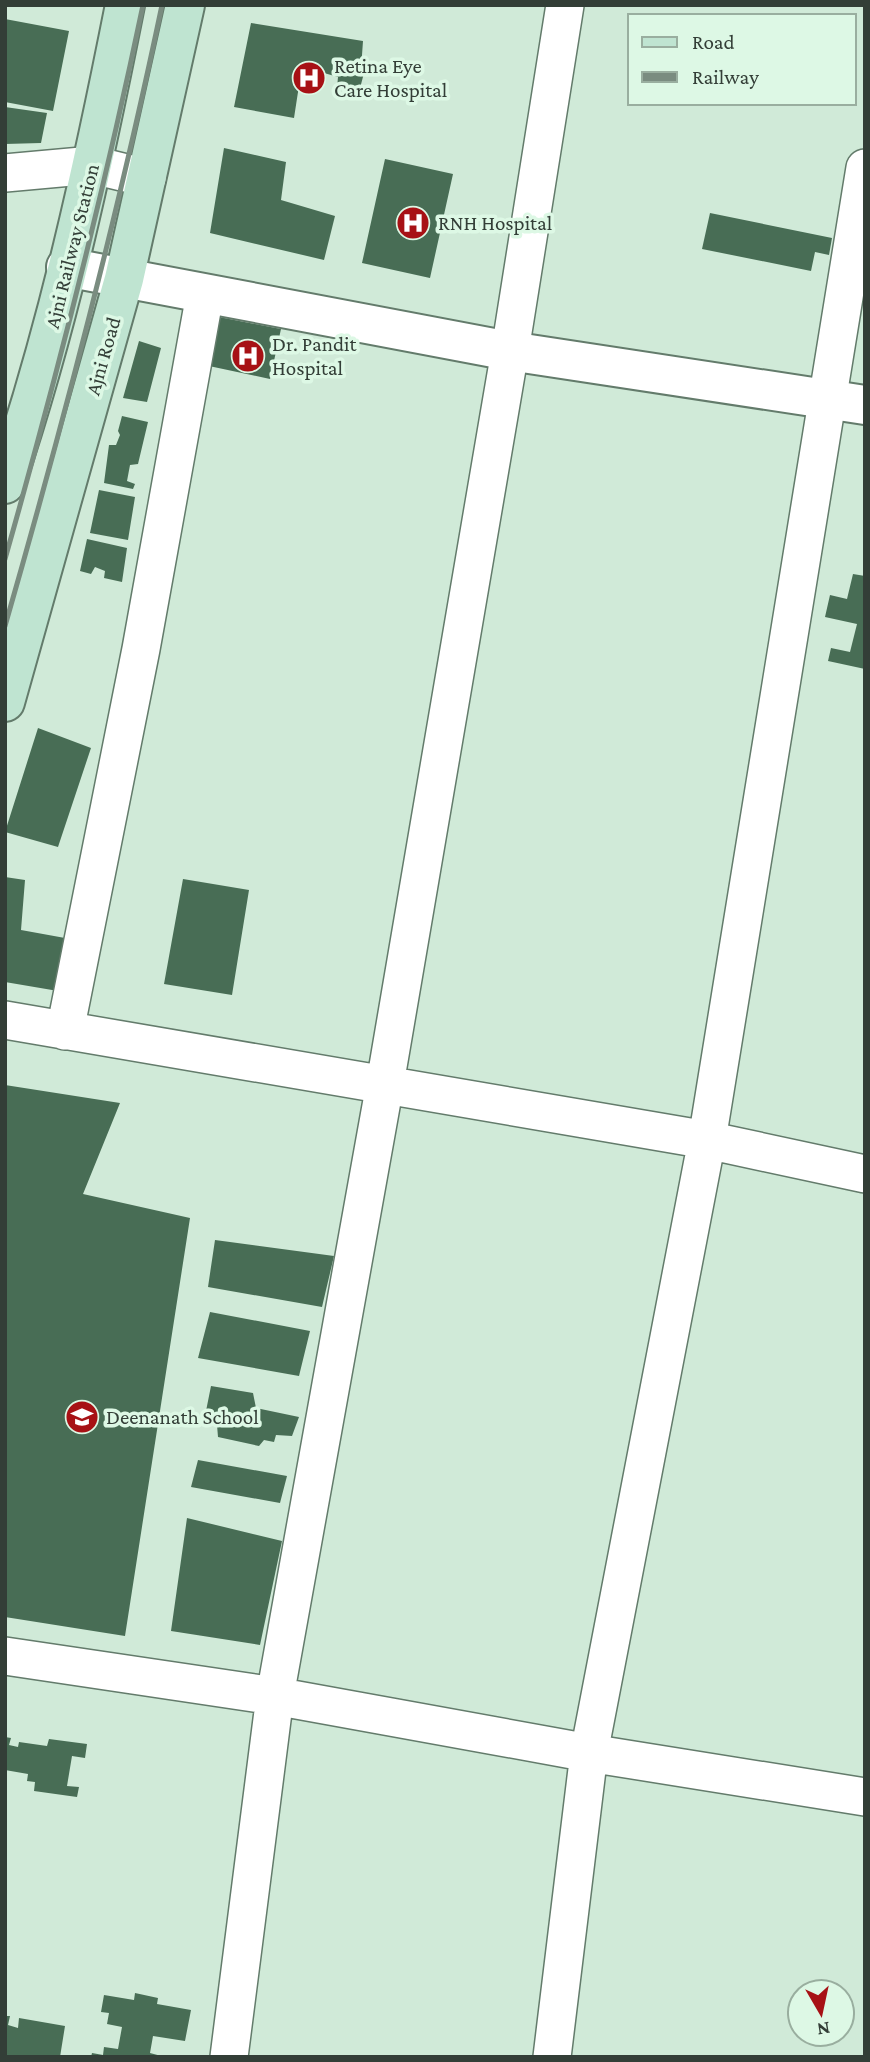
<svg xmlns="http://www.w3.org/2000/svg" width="870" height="2062" viewBox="0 0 870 2062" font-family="'Crimson Pro',serif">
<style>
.building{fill:#486d55}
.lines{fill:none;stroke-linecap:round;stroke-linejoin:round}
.minor-casing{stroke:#637b6b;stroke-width:40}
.tertiary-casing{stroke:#637b6b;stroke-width:42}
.secondary-casing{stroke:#637b6b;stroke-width:42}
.minor{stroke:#fff;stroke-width:37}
.tertiary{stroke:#fff;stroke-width:38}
.secondary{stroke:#bfe4d1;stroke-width:38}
.rail{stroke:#7a8c80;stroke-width:5}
.labels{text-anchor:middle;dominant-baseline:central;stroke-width:7;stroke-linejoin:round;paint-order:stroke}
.poi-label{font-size:21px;fill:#333e37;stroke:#ddf8e5;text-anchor:start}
.street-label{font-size:21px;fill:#333e37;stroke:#ddf8e5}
</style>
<rect width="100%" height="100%" fill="#d0ead8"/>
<path class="building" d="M5 19 69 31 53 111 5 102Z
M251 23 363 41 361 69 364 73 359 92 337 88 338 77 324 73 322 81 300 79 294 118 234 107Z
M5 107 47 113 41 143 5 144Z
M224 148 286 162 281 200 335 216 324 260 210 233Z
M385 159 453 174 430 278 362 263Z
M710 213 832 238 829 255 815 252 811 271 702 249Z
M219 317 281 329 270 379 209 366Z
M139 341 161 348 147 402 123 398Z
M122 416 148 422 138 464 130 465 127 481 135 484 133 489 104 483 109 445H116L120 435 118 431Z
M99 490 135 497 128 540 90 533Z
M87 539 127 548 122 582 104 578 105 571 95 567 91 574 80 571Z
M853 574 865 576V669L828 661 831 648 850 652 857 624 825 617 830 595 847 599Z
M38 728 91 748 58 847 5 832Z
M5 877 25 880 21 930 65 938 58 991 5 982Z
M183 879 249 890 232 995 164 984Z
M5 1085 120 1103 83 1194 190 1218 125 1636 5 1617Z
M215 1240 334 1256 322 1307 208 1287Z
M210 1312 310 1331 299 1376 198 1358Z
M211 1386 253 1393 256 1408 299 1417 292 1436 276 1435 274 1442 264 1440 259 1446 218 1437 217 1425 204 1421Z
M198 1460 287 1476 280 1503 191 1487Z
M187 1518 282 1541 260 1645 171 1631Z
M5 1737 11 1738 9 1745 18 1747 19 1742 47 1746 49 1739 87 1744 85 1758 72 1756 67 1786 79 1787 77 1797 34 1791 35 1782 27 1781 28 1774 5 1770Z
M135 1993 158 1998 157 2004 191 2010 185 2041 153 2036 150 2053 165 2057H91L92 2053 103 2055 104 2047 118 2049 122 2027 107 2024 109 2013 101 2012 104 1995 134 2000Z
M5 2016H10L8 2025 18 2028 19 2018 65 2026 60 2057H5Z"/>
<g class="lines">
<defs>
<path id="minor" d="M5 173 93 165 147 178
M5 1020 707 1140 865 1174
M65 1031 141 649 205 294
M5 1656 275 1696 589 1753 865 1797
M229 2057 275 1696 385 1084 510 351 565 5
M552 2057 589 1753 707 1140 865 168"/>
<path id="tertiary" d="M66 267 510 351 865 405"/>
<path id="secondary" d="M5 484C58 328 93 167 125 5
M5 702 124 279 185 5"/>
</defs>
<use href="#minor" class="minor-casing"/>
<use href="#tertiary" class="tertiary-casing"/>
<use href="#secondary" class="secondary-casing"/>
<use href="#minor" class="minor"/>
<use href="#tertiary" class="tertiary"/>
<use href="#secondary" class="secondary"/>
<path class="rail" d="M5 559C57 376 104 192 143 5
M5 626C64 421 118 215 162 5"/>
</g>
<defs>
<symbol id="hospital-disc" viewBox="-11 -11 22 22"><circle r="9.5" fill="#a71115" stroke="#ddf8e5"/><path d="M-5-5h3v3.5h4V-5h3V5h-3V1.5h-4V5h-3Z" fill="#fff"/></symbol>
<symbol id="school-disc" viewBox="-11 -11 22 22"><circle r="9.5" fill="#a71115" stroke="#ddf8e5"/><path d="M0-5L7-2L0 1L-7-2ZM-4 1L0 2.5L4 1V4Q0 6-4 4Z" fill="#fff"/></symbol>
</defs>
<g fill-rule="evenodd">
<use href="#hospital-disc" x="290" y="59" width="38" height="38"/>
<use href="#hospital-disc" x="394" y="204" width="38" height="38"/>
<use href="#hospital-disc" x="229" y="337" width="38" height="38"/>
<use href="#school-disc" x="63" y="1398" width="38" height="38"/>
</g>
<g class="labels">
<g class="poi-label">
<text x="334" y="66">Retina Eye<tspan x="334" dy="24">Care Hospital</tspan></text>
<text x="438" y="223">RNH Hospital</text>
<text x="272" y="344">Dr. Pandit<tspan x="272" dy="24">Hospital</tspan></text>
<text x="106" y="1417">Deenanath School</text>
</g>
<g class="street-label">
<text transform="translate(72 246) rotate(-76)">Ajni Railway Station</text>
<text transform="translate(103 356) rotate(-74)">Ajni Road</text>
</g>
</g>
<rect width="870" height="2062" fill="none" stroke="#333e37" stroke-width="14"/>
<rect x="628" y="14" width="228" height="91" fill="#ddf8e5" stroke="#99ae9f" stroke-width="2"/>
<rect x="642" y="37" width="35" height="10" fill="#bfe4d1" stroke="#99ae9f" stroke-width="2"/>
<text x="692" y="49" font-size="21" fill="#333e37">Road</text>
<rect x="642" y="72" width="35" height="10" fill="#7a8c80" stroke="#99ae9f" stroke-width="2"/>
<text x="692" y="84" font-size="21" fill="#333e37">Railway</text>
<g transform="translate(821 2013) rotate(171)"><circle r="33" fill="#ddf8e5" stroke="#99ae9f" stroke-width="2"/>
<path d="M0-5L12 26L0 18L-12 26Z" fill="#a71115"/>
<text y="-10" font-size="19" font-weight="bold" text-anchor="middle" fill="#333e37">N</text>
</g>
</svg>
